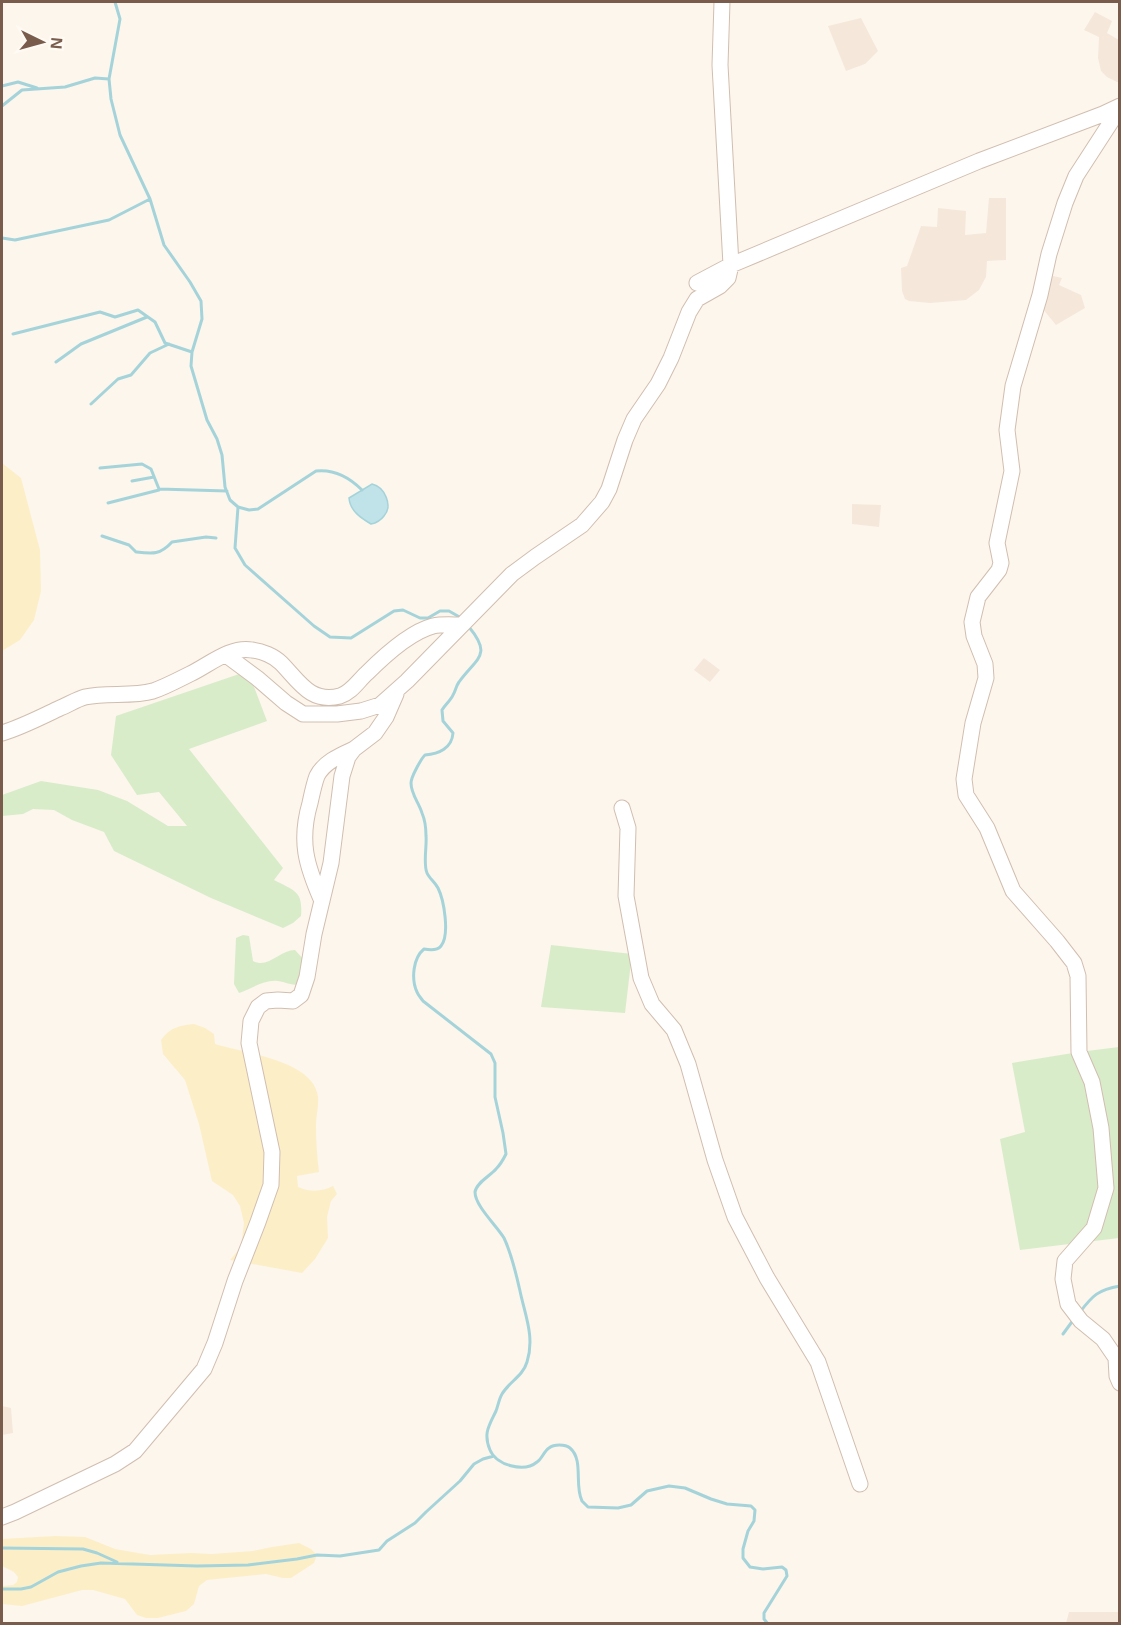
<svg xmlns="http://www.w3.org/2000/svg" width="1121" height="1625" viewBox="0 0 1121 1625" font-family="Arial,sans-serif">
<style>
.residential{fill:#f5e8da}
.green{fill:#d8ecc9}
.sand{fill:#fcefc7}
.water{fill:#bfe3e8;stroke:#a5d3da;stroke-width:1.5}
.lines{fill:none;stroke-linecap:round;stroke-linejoin:round}
.stream{stroke:#a5d3da;stroke-width:3}
.minor-casing{stroke:#d1beb0;stroke-width:17}
.minor{stroke:#fff;stroke-width:15}
</style>
<rect width="100%" height="100%" fill="#fdf6ec"/>
<path class="residential" d="M1095 12 1112 21 1107 33 1119 40V82H1117L1107 77 1101 71 1098 58 1099 37 1084 30Z
M861 18 878 51 865 64 846 71 828 26Z
M989 198H1006V260L987 261 986 277 979 290 966 300 930 303 909 301 905 299 902 291 901 268 907 266 921 226 937 227 938 208 966 211 965 235 986 233Z
M1053 276 1062 278 1059 285 1081 295 1085 308 1056 325 1042 308 1046 289Z
M852 504 881 505 879 527 852 524Z
M704 658 720 670 710 682 694 670Z
M2 1406 11 1408 13 1433 2 1435Z
M1069 1612H1119V1623H1066Z"/>
<path class="green" d="M248 671 267 721 189 749 283 868 274 880C295 891 303 891 301 916L293 923 283 928 211 898 114 851 104 832 72 820 54 810 33 809 23 814 2 816V795L41 781 98 790 127 801 168 826H187L159 792 137 795 111 755 116 716Z
M243 935 249 936 253 961C268 969 280 950 295 950L305 961 298 985C291 985 285 982 278 981 265 979 251 989 239 993L234 984 236 938Z
M551 945 632 954 625 1013 541 1007Z
M1119 1047V1238L1020 1250 1000 1139 1025 1132 1012 1063 1079 1052Z"/>
<path class="sand" d="M2 463 21 478 40 550 41 591 34 620 20 640 2 651Z
M194 1024 205 1028 214 1034 215 1044C243 1053 314 1060 318 1097 319 1106 316 1116 316 1125 316 1141 317 1156 319 1172L297 1176 298 1187C309 1192 322 1192 333 1186L337 1194 331 1201 327 1217 328 1238 315 1259 302 1273 230 1260 241 1247 244 1223 240 1206 233 1195 212 1181 199 1124 185 1080 163 1054 161 1040C171 1027 178 1026 194 1024Z
M55 1536 85 1537 115 1549 150 1555 191 1553 212 1554 253 1551 272 1547 299 1543 311 1549 317 1555 314 1563 291 1578H283L266 1574 207 1580 199 1586 194 1604 186 1611 158 1618H146L137 1615 125 1599 93 1590H82L22 1606 2 1604V1586L13 1585 17 1582 18 1577 14 1572 2 1566V1539Z"/>
<path class="water" d="M372 484C385 487 393 506 384 516 381 520 376 523 371 524 361 518 350 511 349 498Z"/>
<g class="lines">
<path class="stream" d="M115 2 120 19 109 79 111 99 120 135 150 199 164 245 190 282 201 301 202 319 192 352 191 366 207 420 217 439 222 455 225 487 230 500 238 507 249 510 258 509 316 471C334 469 349 477 362 490
M2 86 18 82 37 88
M2 106 22 90 65 87 95 78 109 79
M2 238 15 240 109 220 150 199
M13 334 100 312 115 317 138 310 155 322 165 343 192 352
M56 362 81 344 147 317
M91 404 118 379 131 375 150 353 169 344
M100 468 142 464 151 469 159 489 227 491
M132 481 154 477
M108 503 159 490
M238 507 235 548 245 565 314 626 330 637 351 638 394 611 403 610 420 618H428L440 611H449L463 619
M102 536 129 545 136 552C153 554 160 555 172 542L206 537 216 538
M469 627C493 656 476 658 459 682 456 686 456 690 453 695 451 700 445 705 442 710L443 721 453 733C452 748 439 754 425 755 421 759 411 777 411 783 411 794 419 803 422 813 425 820 426 829 426 836 427 846 423 864 427 873 429 878 435 882 438 888 444 900 450 935 441 946 437 951 429 950 424 949 413 958 411 979 417 992 418 995 421 998 423 1001L491 1054 495 1063V1097L503 1133 506 1154C503 1160 500 1165 496 1169 490 1176 476 1183 475 1192 475 1206 497 1226 504 1238 512 1255 516 1273 520 1291 525 1315 535 1337 527 1362 523 1376 509 1382 502 1394 499 1399 498 1406 496 1411 489 1426 483 1433 490 1450 496 1465 524 1473 537 1462 542 1459 544 1451 549 1448 554 1444 565 1444 570 1448 584 1460 574 1485 582 1501 584 1503 586 1505 588 1507L618 1508 631 1505 647 1491 669 1486 685 1488 711 1499 727 1504 751 1506 755 1510 754 1521 748 1531 743 1549V1558L750 1567 763 1569 782 1567 786 1570 787 1576 764 1613V1619L768 1624
M1080 1312C1093 1295 1098 1290 1120 1286
M1063 1334 1074 1319
M2 1548 83 1549 97 1553 117 1562
M2 1589H21L31 1587 58 1572 81 1566 101 1563 197 1566 248 1565 297 1559 317 1555 340 1556 379 1550 387 1541 415 1523 426 1512 460 1481 474 1464 483 1459 494 1456"/>
<defs>
<path id="minor" d="M1120 108 1076 176 1065 203 1049 254 1040 295 1013 386 1007 430 1012 471 997 543 1001 563 999 570 978 597 972 622 974 636 985 664 986 678 973 723 964 779 966 795 987 828 1013 891 1057 941 1074 963 1078 976 1079 1052 1092 1082 1101 1128 1106 1188 1094 1228 1065 1261 1063 1279 1068 1304 1081 1321 1103 1339 1116 1358 1117 1376 1120 1383
M697 283 731 265 979 161 1103 114 1120 106
M226 655 257 678 286 703 303 714H337L361 711 380 705 407 681 512 574 535 557 582 525 602 502 609 489 625 440 634 419 658 384 671 358 689 312 697 299 720 286 728 278 731 265 720 65 722 2
M2 733C22 727 41 717 60 708 68 705 77 699 85 697 106 692 132 697 153 691 165 687 178 680 190 674 209 665 230 646 252 650 262 651 274 656 281 663 298 680 310 704 340 696 352 692 358 681 367 673 384 656 410 632 433 626 442 624 452 625 461 625
M622 808 628 828 626 896 641 978 652 1004 674 1030 688 1064 715 1160 735 1217 767 1278 818 1362 860 1484
M322 901C306 865 299 841 310 803 312 794 314 784 317 776 324 762 341 755 354 749
M2 1517 15 1512 115 1464 135 1451 204 1369 215 1343 235 1281 258 1222 271 1185 272 1152 249 1043 251 1021 258 1007 266 1001 278 1000 293 1001 301 995 307 977 314 934 331 863 342 776 348 757 354 749 375 733 386 717 396 694"/>
</defs>
<use href="#minor" class="minor-casing"/>
<use href="#minor" class="minor"/>
</g>
<rect width="1121" height="1625" fill="none" stroke="#7a5c4d" stroke-width="6"/>
<g transform="translate(42 42) rotate(95)" stroke="#fffaf3" stroke-width="4.5" paint-order="stroke">
<path d="M0-4.5L10 22L0 15L-10 22Z" fill="#7a5c4d"/>
<text y="-9" font-size="16" font-weight="bold" text-anchor="middle" fill="#7a5c4d">N</text>
</g>
</svg>
